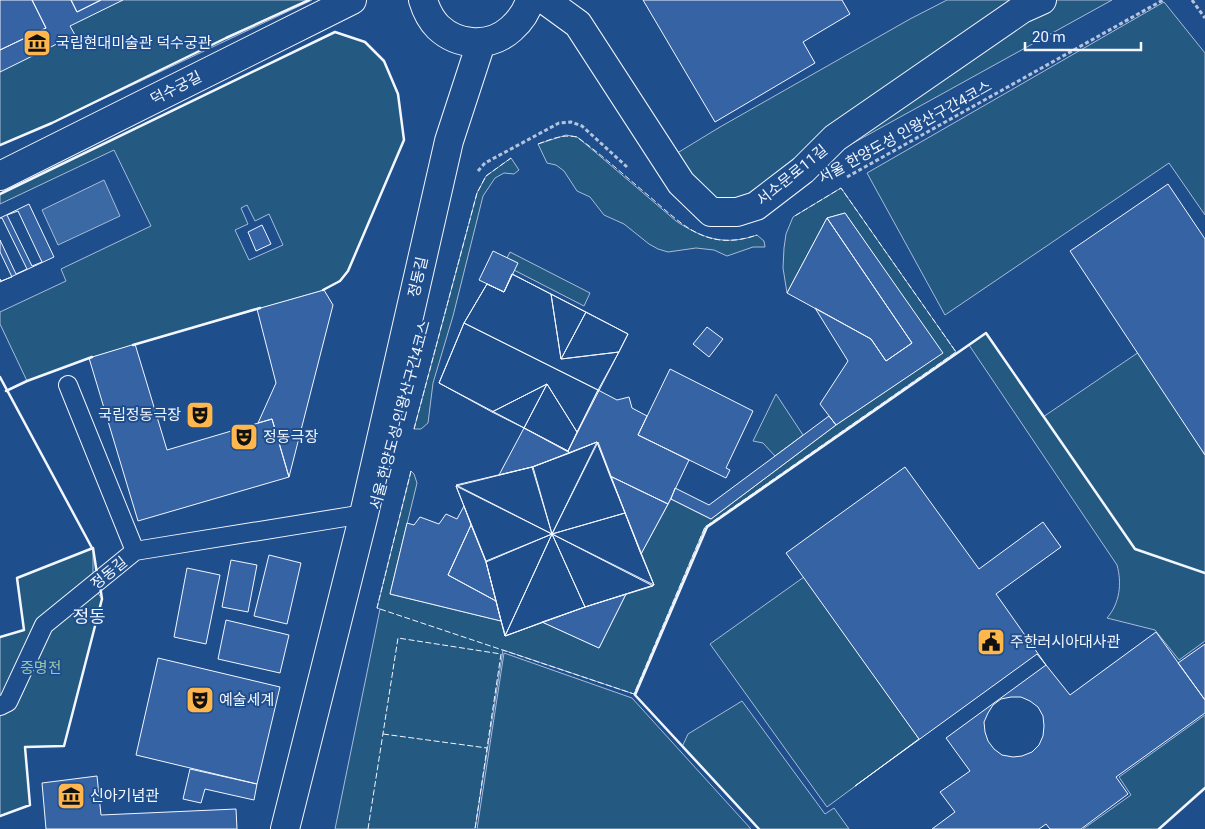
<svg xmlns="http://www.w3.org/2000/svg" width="1205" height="829" viewBox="0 0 1205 829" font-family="Roboto,'Noto Sans KR',sans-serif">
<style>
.green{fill:#245a82;stroke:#a8bbd7;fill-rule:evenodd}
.water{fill:#3b69a3;stroke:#a8bbd7}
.building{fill:#3563a3;stroke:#f2f6ff;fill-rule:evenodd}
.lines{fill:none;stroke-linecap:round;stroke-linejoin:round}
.lane-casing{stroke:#f2f6ff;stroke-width:20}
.street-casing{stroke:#f2f6ff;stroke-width:30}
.path{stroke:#b3c4dc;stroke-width:3;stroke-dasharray:4 2.5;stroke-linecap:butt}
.lane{stroke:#1f4e8c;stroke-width:18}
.street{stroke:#1f4e8c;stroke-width:28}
.fence{stroke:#f2f6ff;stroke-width:1;stroke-dasharray:6 2.5;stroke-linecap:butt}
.wall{stroke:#f2f6ff;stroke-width:2.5}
.labels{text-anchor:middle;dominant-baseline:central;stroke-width:4;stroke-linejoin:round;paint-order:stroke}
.poi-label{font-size:15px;fill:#f2f6ff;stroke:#1f4e8c;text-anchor:start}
.street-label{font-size:15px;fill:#f2f6ff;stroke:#1f4e8c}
.park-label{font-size:15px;fill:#97c8a6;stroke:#1f4e8c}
.quarter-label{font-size:18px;fill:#f2f6ff;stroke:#1f4e8c}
</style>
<rect width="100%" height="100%" fill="#1f4e8c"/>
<path class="green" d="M0 0H312L52 123 0 145Z
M947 0H1112L750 200 734 204 704 195 674 155 720 127 910 19Z
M1164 2 1205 53V215L1169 163 945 315 867 173Z
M335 32 365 42 384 61 398 94 404 140 348 271 340 281 324 290 89 358 27 381 0 324V312L66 281 61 269 151 226 114 150 0 204V194ZM247 205 255 221 269 214 283 245 249 260 235 230 248 224 241 208Z
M566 135 577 137 588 146 676 221C703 239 726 246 757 235L764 241 765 247H753L727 256 714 250 696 248 668 252 658 249 649 244 624 224 604 215 590 197 577 191 564 171 556 165 547 163 538 144Z
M511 158 519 170 514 174 504 173 495 178 483 196 453 316 433 383 428 423 421 429H414L477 193 486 176Z
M841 188 956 352 705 527 634 694 503 650 475 829H335L380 609 377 608 411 471 414 474 417 483 390 594 501 621 506 636 542 622 599 648 626 594 654 585 641 554 671 499 711 519 836 425 942 353 845 213 827 218 787 293 783 268 784 248 786 234 793 217Z
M510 252 590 293 584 306 514 270 517 263 507 258Z
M986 333 1043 417 1139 352 1205 455V641L1179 660 1155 630 1107 618C1120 603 1122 583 1117 565L969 345Z
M776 394 803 435 775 456 763 443 753 441Z
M93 548V586L102 599 64 746 25 747 30 805 0 816V637L24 630 17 578Z
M804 577 919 739 827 807 710 644Z
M504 653 632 698 751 829H477Z
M742 701 825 814 834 808 849 829H759L682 747 688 734Z
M1205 715V788L1159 829H1083L1131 795 1119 777Z"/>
<path class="water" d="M104 180 120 216 58 245 42 210Z"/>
<path class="building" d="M0 0H32L46 28 0 50Z
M32 0H71L77 12 101 0H123L70 26 75 35 0 72V50L46 28Z
M71 0H101L77 12Z
M643 0H842L850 14 803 42 815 63 715 122Z
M1168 184 1205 239V455L1070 251Z
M29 204 54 257 0 282V279L1 281 12 277 0 252V240L16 274 27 269 2 218H0ZM18 211 42 262 32 266 7 215Z
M845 213 943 353 836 425 820 404 848 361 815 308 871 339 886 361 912 343 827 218Z
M827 218 912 343 886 361 871 339 787 293Z
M262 225 271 244 256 251 248 232Z
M493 251 518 263 504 292 479 280Z
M512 274 628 334 568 451 439 383 464 323 487 284 504 292Z
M512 274 551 294 561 359 619 352 598 390 464 323 487 284 504 292Z
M324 290 333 305 289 477 272 419 258 423 276 383 257 309Z
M551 294 586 312 561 359Z
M586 312 628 334 619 352 561 359Z
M464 323 598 390 577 432 547 384 492 412 439 383Z
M707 327 723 339 709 357 693 344Z
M135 344 167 450 272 419 289 477 138 521 89 358Z
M670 369 753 411 726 468 730 470 726 478 638 435Z
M547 384 577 432 568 451 524 428Z
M547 384 524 428 492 412Z
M598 390 617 400 629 397 632 408 647 416 638 435 689 460 668 504 610 476 597 442 570 453 568 451Z
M829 416 836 425 711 519 671 499 675 488 709 505Z
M524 428 570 453 532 467 499 475Z
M597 442 654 585 585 607 505 636 486 562 456 486 532 467Z
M597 442 552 534 533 467Z
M598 442 625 513 552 534Z
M532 467 552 534 456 485Z
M905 467 979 569 1043 522 1061 547 996 594 1046 665 1037 654 855 786 919 739 786 553Z
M610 476 668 504 641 554 625 513Z
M456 486 552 534 486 561Z
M464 506 471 525 448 575 496 601 501 621 390 594 407 523 414 525 420 517 439 524 446 514 457 519Z
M625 513 641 554 654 585 552 534Z
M471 525 486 562 496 601 448 575Z
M552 534 585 607 505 636Z
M552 534 653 586 585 607Z
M552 534 505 636 486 562Z
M269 555 301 563 287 624 254 616Z
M231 560 257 565 248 612 222 607Z
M187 568 220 575 206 644 174 637Z
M626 594 599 648 542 622 585 607Z
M226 620 289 635 280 673 218 659Z
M1156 632 1205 700V713L1116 777 1128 794 1081 829H1050L1046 824 1039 829H932L955 812 940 792 970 771 946 738 1046 665 1070 695ZM1011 697H1021L1030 701 1038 707 1043 716 1044 726 1043 736 1039 745 1032 752 1022 756 1013 757 1002 755 994 749 988 741 985 732 984 722 988 713 993 705 1001 699Z
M1205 644V700L1178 663Z
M158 658 280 687 257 784 136 755Z
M190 769 257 784 254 800 205 789 201 803 183 799Z
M97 776 101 815 236 809 237 829H46L42 783Z"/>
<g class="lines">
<defs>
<path id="lane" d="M68 385 135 551
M0 706 8 702 44 625 135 551 364 514"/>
<path id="street" d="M423 0C426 10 430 19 438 27 458 46 490 48 511 29 520 21 527 11 530 0
M545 0 578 24 681 183 711 212H737L756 206 803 170 835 138 1022 9 1042 0
M0 176 352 0
M285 829 364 514 449 141 481 43"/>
</defs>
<use href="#lane" class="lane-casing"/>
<use href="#street" class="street-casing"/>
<path class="path" d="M1192 0 1205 18
M478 171 485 163 559 123 571 122 582 126 627 167
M847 177 1163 0"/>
<use href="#lane" class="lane"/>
<use href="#street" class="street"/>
<path class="fence" d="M538 144C552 139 562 134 577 137 602 155 625 176 649 196 684 226 707 252 757 235
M414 429 477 193 486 176 511 158
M411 471 377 608 634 694 705 527 956 352 841 188 793 217
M383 734 487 748
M368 829 398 638 501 654 475 829"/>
<path class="wall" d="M0 145 52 123 226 38 309 0
M0 194 335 32 365 42 384 61 398 94 404 140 348 271 340 281 323 290
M133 345 260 308
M0 377 92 548
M6 391 27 381 92 357
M0 637 24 630 17 578 93 548 97 574
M0 816 30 805 25 747 64 746 102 599 100 586
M759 829 635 695 707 527 986 333 1135 549 1205 573
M1159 829 1205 788"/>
</g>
<defs>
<symbol id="museum-square" viewBox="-11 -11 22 22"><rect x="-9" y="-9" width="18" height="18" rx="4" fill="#ffb74d" stroke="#1f4e8c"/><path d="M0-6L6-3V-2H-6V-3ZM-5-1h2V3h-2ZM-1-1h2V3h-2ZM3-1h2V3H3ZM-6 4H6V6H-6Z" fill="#111"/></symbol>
<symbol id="theatre-square" viewBox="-11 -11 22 22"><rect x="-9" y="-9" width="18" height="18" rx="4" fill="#ffb74d" stroke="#1f4e8c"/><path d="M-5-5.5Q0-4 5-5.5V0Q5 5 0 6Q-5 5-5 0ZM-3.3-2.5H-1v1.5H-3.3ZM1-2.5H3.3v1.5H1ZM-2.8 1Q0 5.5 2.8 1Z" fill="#111"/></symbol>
<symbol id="civic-square" viewBox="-11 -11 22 22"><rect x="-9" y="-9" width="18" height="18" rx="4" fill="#ffb74d" stroke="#1f4e8c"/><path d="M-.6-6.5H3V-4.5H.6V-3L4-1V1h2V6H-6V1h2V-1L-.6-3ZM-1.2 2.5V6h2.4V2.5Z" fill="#111"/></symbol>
</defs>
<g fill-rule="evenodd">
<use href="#museum-square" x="21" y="27" width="32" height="32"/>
<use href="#theatre-square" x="184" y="399" width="32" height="32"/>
<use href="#theatre-square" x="228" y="421" width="32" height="32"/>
<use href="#civic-square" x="975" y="626" width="32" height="32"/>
<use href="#theatre-square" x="184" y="684" width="32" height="32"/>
<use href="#museum-square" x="55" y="780" width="32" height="32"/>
</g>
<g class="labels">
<g class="poi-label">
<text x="56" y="43">국립현대미술관 덕수궁관</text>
<text x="181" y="415" text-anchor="end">국립정동극장</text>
<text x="263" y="437">정동극장</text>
<text x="1010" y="642">주한러시아대사관</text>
<text x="219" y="700">예술세계</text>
<text x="90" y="796">신아기념관</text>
</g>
<g class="street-label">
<text transform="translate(176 88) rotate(-27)">덕수궁길</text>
<text transform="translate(905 132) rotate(-29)">서울 한양도성 인왕산구간4코스</text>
<text transform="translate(792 175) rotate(-39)">서소문로11길</text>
<text transform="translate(418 277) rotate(-77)">정동길</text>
<text transform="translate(400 415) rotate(-75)">서울 한양도성 인왕산구간4코스</text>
<text transform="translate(109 573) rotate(-39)">정동길</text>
</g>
<g class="park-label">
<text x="41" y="668">중명전</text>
</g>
<g class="quarter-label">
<text x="89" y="616">정동</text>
</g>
</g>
<path d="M1025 42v8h116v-8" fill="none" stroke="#f2f6ff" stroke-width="2.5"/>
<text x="1032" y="42" font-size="15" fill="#f2f6ff" stroke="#1f4e8c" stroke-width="4" paint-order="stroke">20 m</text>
</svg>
